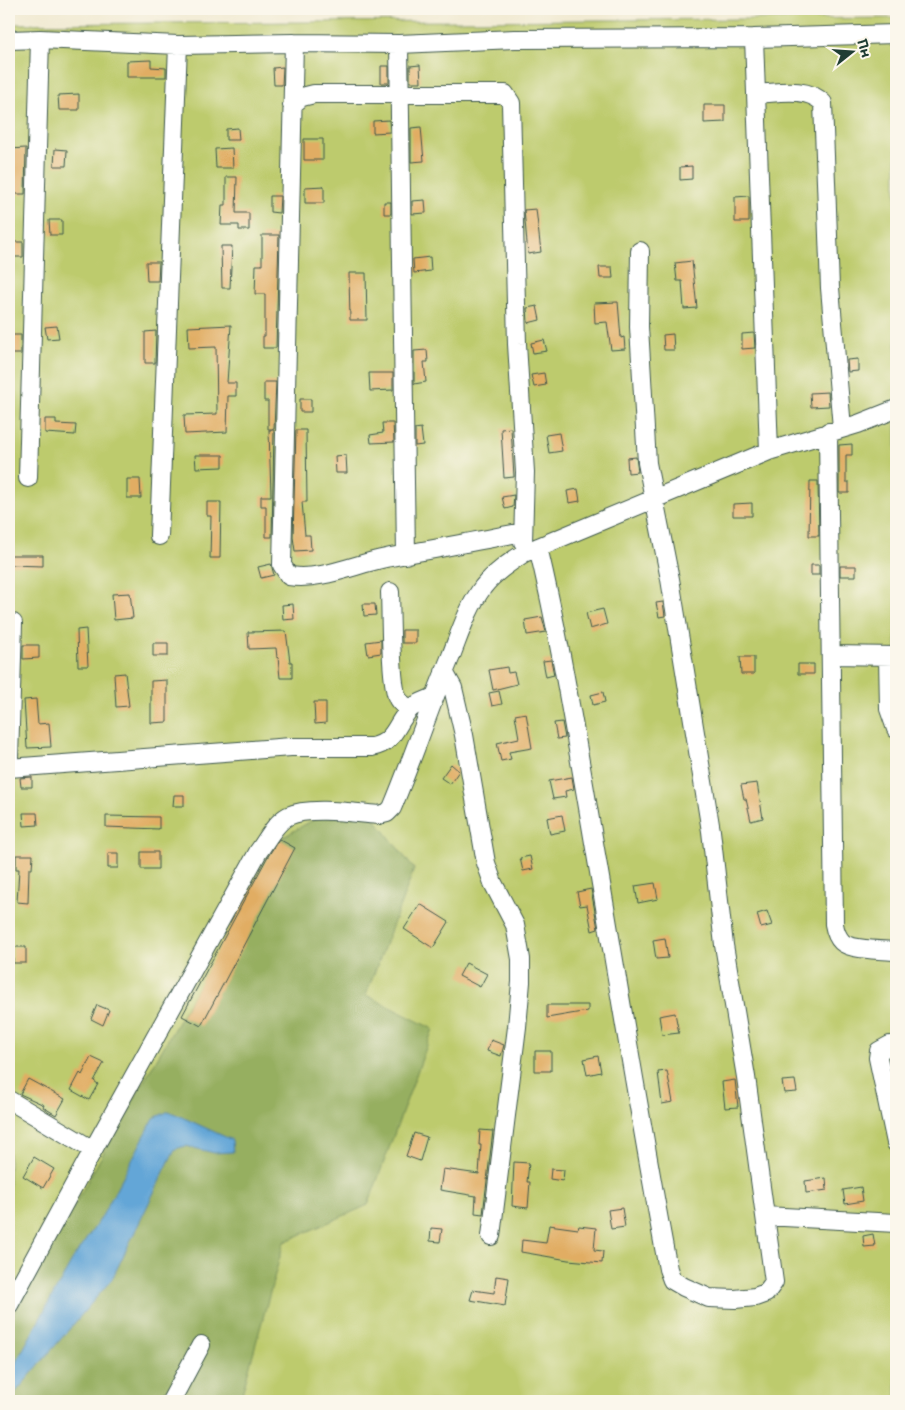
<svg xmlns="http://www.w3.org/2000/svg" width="905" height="1410" viewBox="0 0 905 1410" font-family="'Shantell Sans',sans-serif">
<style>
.green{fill:#bdcb6d;stroke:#6e8450}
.forest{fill:#96af60;stroke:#5a764a}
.water{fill:#63a6d7;stroke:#417286}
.building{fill:#e1ad63}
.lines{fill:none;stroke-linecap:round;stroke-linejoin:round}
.minor-casing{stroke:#3e574c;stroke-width:20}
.minor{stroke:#fff;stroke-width:18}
</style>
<rect width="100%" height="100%" fill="#fbf7ec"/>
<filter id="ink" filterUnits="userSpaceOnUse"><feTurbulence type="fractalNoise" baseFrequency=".02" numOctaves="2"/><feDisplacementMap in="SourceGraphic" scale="10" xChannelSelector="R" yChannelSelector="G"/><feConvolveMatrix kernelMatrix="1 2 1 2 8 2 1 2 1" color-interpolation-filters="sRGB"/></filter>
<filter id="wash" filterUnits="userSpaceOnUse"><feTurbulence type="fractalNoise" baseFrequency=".0096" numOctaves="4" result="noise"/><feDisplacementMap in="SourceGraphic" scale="20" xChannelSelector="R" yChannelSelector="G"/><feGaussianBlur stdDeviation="1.12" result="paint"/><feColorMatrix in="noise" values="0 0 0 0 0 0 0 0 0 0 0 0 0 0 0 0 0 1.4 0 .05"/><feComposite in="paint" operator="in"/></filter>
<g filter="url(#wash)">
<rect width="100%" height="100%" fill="#f1ead2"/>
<path class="green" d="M896 18V1401H9V24Z"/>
<path class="forest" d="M372 815 414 869 366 995 433 1029 368 1205 284 1242 240 1401H9V1322L132 1102 285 836 318 817Z"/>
<path class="water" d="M169 1111 232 1140 233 1152 214 1153 186 1146 175 1149 112 1279 9 1400V1375L74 1257 101 1218 154 1118Z"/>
<g id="blocks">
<path class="building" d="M151 60V67L166 68V77H127V61Z
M420 65 421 82H410V66Z
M381 66H389V83H381Z
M283 67 282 85H274L273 68Z
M79 94V110H59L58 95Z
M704 105H725V122L704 123Z
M389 120 390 132 373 133V121Z
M421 127 424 161 411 162V128Z
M238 128 239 140H226V129Z
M304 139H323V160H304Z
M26 148 25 194H14V171L9 172V149Z
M232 148 233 168H216L215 149Z
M55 149 67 150 66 166H54Z
M692 166V179L680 180V167Z
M226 177H237L236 213H249V230H239V225H221L222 205H226Z
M324 186V203H305V187Z
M270 196H280L279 213 270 212Z
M749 196V222H735V197Z
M425 200 426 213 412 214V201Z
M384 202H391V214H384Z
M536 209 541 252 528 254 524 210Z
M49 220H62V235H50Z
M262 235H279L276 348H263V336H265V294H255L256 265H262Z
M12 242H23V257H12Z
M221 246H232L230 288H222Z
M430 257 431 271 414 273 413 259Z
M692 261 697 308 684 309 682 281H677L675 263Z
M146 262H159L158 281H147Z
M599 267H612L613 278H600Z
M349 273H366L367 320H350Z
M618 302 621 338 624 337 625 349 611 350 607 322 595 323 594 303Z
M537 306 540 320 528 323 527 308Z
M231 325 227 383H236V396H228L227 432 185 434 184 415 217 414 216 347 189 348 188 327Z
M57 326 59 338 47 339 45 327Z
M156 331 155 363H145V332Z
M754 333 755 348 742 349V334Z
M673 334 674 350H664L663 335Z
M9 335H21V354H9Z
M544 340 547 351 533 353 531 343Z
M427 350 428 362H424L426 382 414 384V351Z
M858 359V371L848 372 847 360Z
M369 373H393V390L370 391Z
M544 373 546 385 534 387 531 375Z
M264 382H276L274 429H268V401H264Z
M828 392 829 406 811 407 810 393Z
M300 399H311V412H300Z
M45 419H56V424L76 425 75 435 45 433Z
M382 423H393L394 442 371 443 370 435 383 433Z
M421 428 423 445 415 446V429Z
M511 428 514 477 504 478 501 429Z
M269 430H274L272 537H266V506H261V496H271Z
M296 430H306L307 502H302L305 535H310L311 550 295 551 293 537Z
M559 433 562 451 549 453 546 435Z
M852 444V455H846V482H849V493H839V445Z
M195 455H223V467L196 468Z
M346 455 347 473H336L335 456Z
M636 457 638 472 628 473 627 458Z
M127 479H140L141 498H127Z
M810 481H818L819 536H809Z
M578 489 580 501 569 503 567 491Z
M514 495 513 507 505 509 502 497Z
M207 502H221L220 558H210L211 516H207Z
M752 503V516H733V504Z
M9 555H43V566L9 565Z
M271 564 274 575 261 578 258 567Z
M811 565H819V575H811Z
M840 566H856V576H840Z
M130 593 133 618 114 620 112 594Z
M663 602 665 616 659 617 656 603Z
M293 604 294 619 283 620 282 605Z
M363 604H375L376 615 364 616Z
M603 609 607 624 590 629 586 613Z
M542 617 546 632 527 635 525 620Z
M86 629 88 666H78L77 630Z
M402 630H416V643H402Z
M286 631 290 662H292V678H280L278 657 277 658 276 648 249 649 248 632Z
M381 640V653L368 655 366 642Z
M153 643H168V656H153Z
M23 645H39V658L23 659Z
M740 657H754V674H741Z
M551 660 554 675 546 677 543 661Z
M798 664H814V674H798Z
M507 667 508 673 514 672 517 684 493 690 489 670Z
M125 673 129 706 116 707 114 674Z
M167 680V722L151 723V681Z
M499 691 502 704 492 706 489 693Z
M603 692 605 702 593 705 591 695Z
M36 699 38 724 49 723 51 747 27 748 24 700Z
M314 702H326V723L315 724Z
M526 713 532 748 509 752 511 759 501 761 497 743 519 738 515 715Z
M562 722 565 738 557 739 554 723Z
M451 764 459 771 450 784 441 778Z
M32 777V787H21L20 778Z
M572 777 574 789 565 791 566 797 553 799 549 781Z
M757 783 763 818 751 821 746 799H744L741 785Z
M174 795H184V806H173Z
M23 813H37L38 825 24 826Z
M562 815 565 831 550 834 547 818Z
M106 816 159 817V829L106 827Z
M279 839 295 848 201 1026 182 1016 267 858Z
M141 852H158V869H141Z
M108 853H118V868H108Z
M16 855H33L32 869H29L28 903 17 902 19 869H16Z
M530 856 533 869 523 871 520 858Z
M655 883 658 899 638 903 635 886Z
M591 889 598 929 592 931 587 905 580 906 577 892Z
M420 904 449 922 433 948 404 929Z
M767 911 772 925 761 928 757 914Z
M665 938 668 958 656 959 653 940Z
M13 947H26V963H13Z
M466 963 487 974 480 987 459 976Z
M97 1005 109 1010 103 1025 91 1019Z
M547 1005H588V1011L547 1018Z
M675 1013 679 1033 662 1035 659 1016Z
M491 1040 504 1045 501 1056 487 1051Z
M535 1051H551V1071H535Z
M598 1056 601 1072 587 1075 584 1059Z
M91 1057 104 1063 94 1081 98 1084 89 1100 71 1090 80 1073 82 1075Z
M667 1071 673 1102 662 1104 658 1072Z
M28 1079 65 1099 56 1115 43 1107 44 1105 20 1094Z
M735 1080 738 1107 725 1108 722 1082Z
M795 1080 797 1092 784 1093 782 1081Z
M480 1130 493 1131 483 1214 475 1213 476 1196 440 1190 443 1169 479 1174 481 1145H479Z
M414 1133 427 1137 420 1161 406 1156Z
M34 1157 54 1169 43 1188 23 1176Z
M514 1162 529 1163 527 1182H530L528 1208 512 1206Z
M551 1169 564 1170 563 1181 550 1179Z
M826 1178 827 1190 806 1193 805 1181Z
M861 1187 863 1201 845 1204 843 1190Z
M622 1208 625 1227 611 1229 608 1210Z
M549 1225 578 1229 579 1226 596 1228 594 1250 603 1251 602 1263 568 1260 521 1252 522 1240 546 1243Z
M431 1228 442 1229 440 1242 430 1241Z
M873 1234 875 1246 864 1247 863 1236Z
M496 1276 509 1278 505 1306 470 1300 473 1290 494 1293Z"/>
</g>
</g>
<g filter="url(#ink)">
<use href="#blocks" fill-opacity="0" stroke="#3e574c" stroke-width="1"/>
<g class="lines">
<defs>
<path id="minor" d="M754 38 769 451
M9 40 40 39 178 45 294 43 399 44 515 39 754 38 896 34
M294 43 282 565 289 576C321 581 355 564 386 558 432 549 478 541 523 532
M399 44 406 555
M756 94C777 93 807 86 823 103L830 288 842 428
M292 105 302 97 314 94H505L511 103 517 344 525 472 523 542
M828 432 834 924C835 930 837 937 842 942 850 950 884 950 896 951
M28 478 40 39
M159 536 178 45
M538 547C556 622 569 698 582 773 611 939 637 1104 668 1269L672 1280 684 1287 709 1298 735 1299 755 1297 766 1293 774 1282 746 1077 724 945 711 831 670 579 647 463 639 327 640 251
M390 592C391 613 390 684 398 699 401 704 405 706 410 709
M831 655 896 656
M888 656 889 709 896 729
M444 672 453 688 464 735 486 863 493 883 515 925 521 959V982L517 1027 491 1236
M9 759 13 623
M9 768 291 747H372C396 742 395 724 410 709 415 704 427 700 434 697
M896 1046 890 1045 879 1051 878 1058 896 1143
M9 1100 93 1150
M765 1216 896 1223
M9 1305 93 1150 258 852C267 840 275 823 288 816 309 806 355 813 379 815L387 813 392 808C413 758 430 706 451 656 460 633 468 607 483 587 494 573 509 563 524 553L769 451 858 424 896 409
M171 1401 201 1345"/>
</defs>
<use href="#minor" class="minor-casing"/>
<use href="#minor" class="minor"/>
</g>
</g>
<rect width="905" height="1410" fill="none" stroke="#fbf7ec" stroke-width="30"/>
<g transform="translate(852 52) rotate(73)" stroke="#fbf7ec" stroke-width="4" paint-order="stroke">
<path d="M0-4L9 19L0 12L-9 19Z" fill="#1f3d34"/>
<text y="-8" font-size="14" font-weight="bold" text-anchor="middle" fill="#1f3d34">Пн</text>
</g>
</svg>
